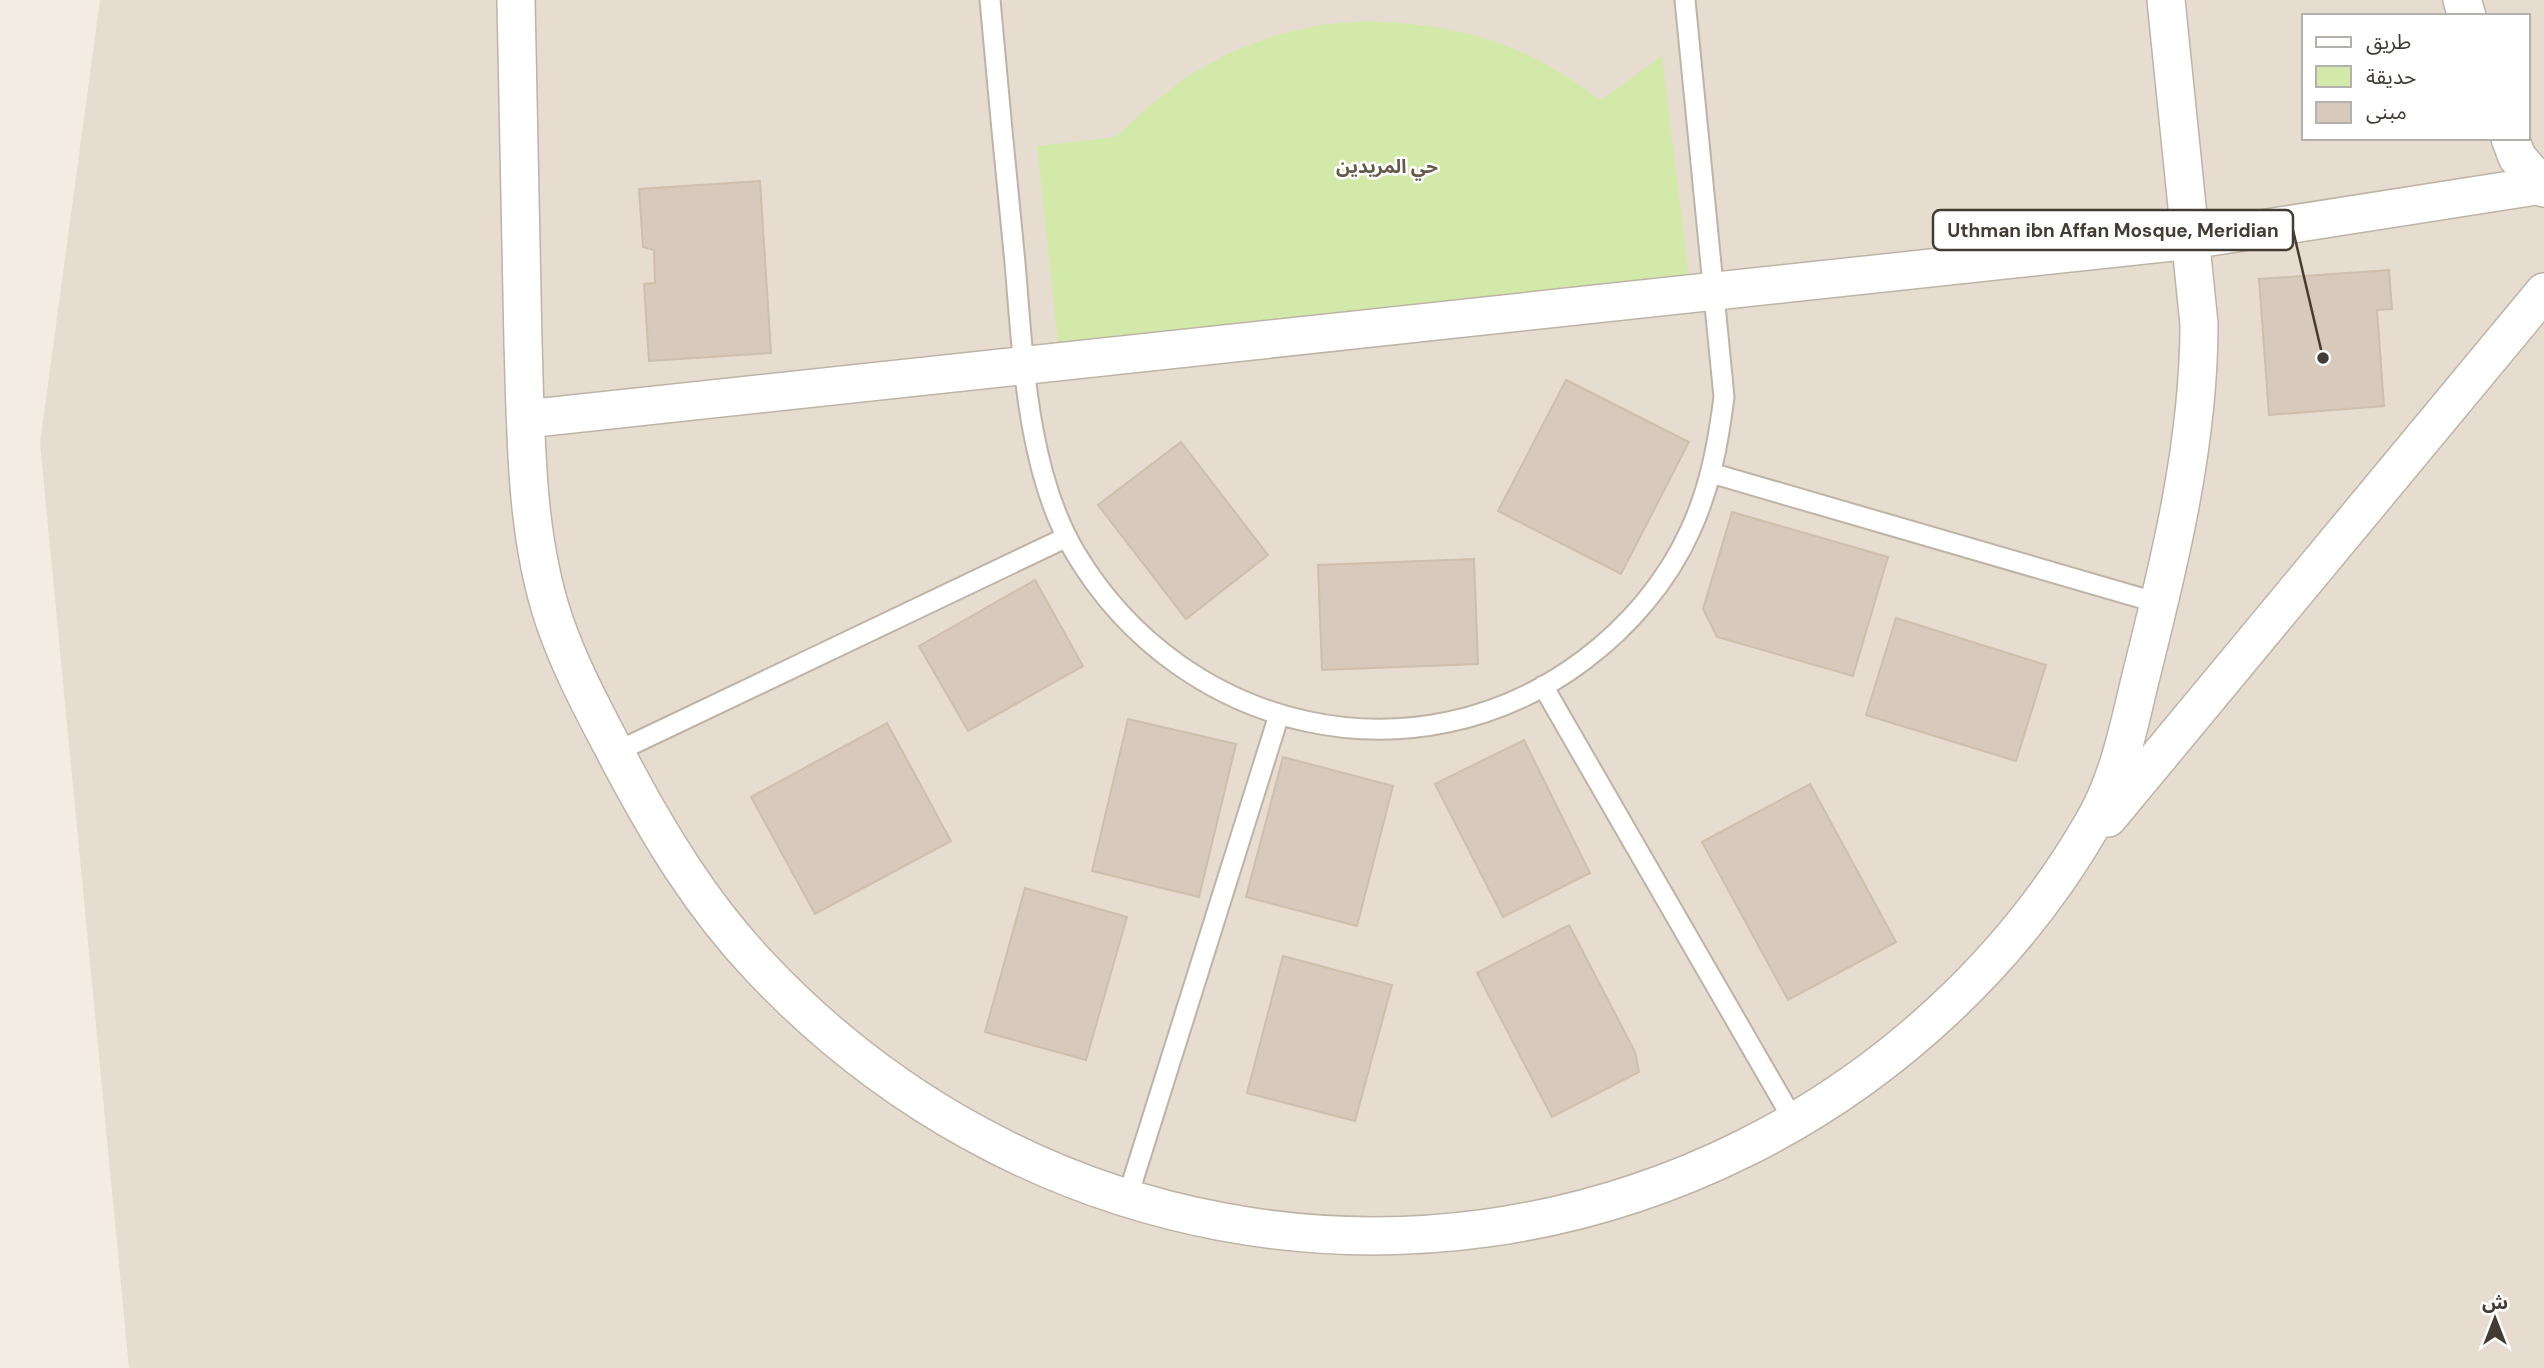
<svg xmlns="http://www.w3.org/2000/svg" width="2544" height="1368" viewBox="0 0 2544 1368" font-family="'DM Sans','Noto Sans Arabic',sans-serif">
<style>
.residential{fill:#e6ddd0;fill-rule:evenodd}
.green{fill:#d2e9a9}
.building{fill:#d7c9bb;stroke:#cfbeab;stroke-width:2}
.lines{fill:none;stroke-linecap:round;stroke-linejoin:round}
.service-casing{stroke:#beb3a5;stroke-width:23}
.minor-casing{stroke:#beb3a5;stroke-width:40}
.service{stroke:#fff;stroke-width:19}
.minor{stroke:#fff;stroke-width:37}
.labels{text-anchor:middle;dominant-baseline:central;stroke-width:5;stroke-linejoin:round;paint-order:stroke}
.neighbourhood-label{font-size:19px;font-weight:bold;fill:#67594a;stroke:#fff}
.leader{fill:none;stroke:#443c33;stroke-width:2.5}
.callout-dot{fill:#443c33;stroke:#fff;stroke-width:2.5}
.callout{fill:#fff;stroke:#443c33;stroke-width:2.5}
.callout-label{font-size:19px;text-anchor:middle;font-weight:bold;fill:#443c33}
</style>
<rect width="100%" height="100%" fill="#f2ece3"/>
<path class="residential" d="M100 0H2544V1368H129L40 443ZM2304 16H2528V138H2304Z"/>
<path class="green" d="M1366 21C1430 23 1491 33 1547 65 1566 75 1583 88 1601 100L1662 56 1689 276 1058 343 1037 146 1116 137 1150 105 1188 76 1229 53 1273 36 1319 25Z"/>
<path class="building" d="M760 181 771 353 649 361 644 284 655 283 654 250 643 247 639 189Z
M2389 270 2392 309 2377 310 2384 406 2269 415 2259 279Z
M1566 380 1689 442 1621 574 1498 511Z
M1181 442 1268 555 1186 619 1098 505Z
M1732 512 1888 557 1853 676 1717 637 1703 609Z
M1474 559 1478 664 1322 670 1318 565Z
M1035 580 1083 666 968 731 919 646Z
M1896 618 2046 665 2016 761 1866 715Z
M1128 719 1236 744 1199 897 1092 871Z
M887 723 951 841 815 914 751 797Z
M1524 740 1590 873 1503 917 1435 784Z
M1283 757 1393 786 1357 926 1246 897Z
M1810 784 1896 942 1788 1000 1702 842Z
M1025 888 1127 917 1086 1060 985 1032Z
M1569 925 1635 1052 1639 1072 1552 1117 1477 973Z
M1283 956 1392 985 1355 1121 1247 1093Z"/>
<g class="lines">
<defs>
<path id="service" d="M990 0C998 88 1006 175 1015 263 1023 356 1027 473 1076 554 1183 732 1415 787 1584 660 1628 627 1667 582 1690 531 1710 488 1718 444 1724 397L1685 0
M1711 473 2158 603
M1543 686 1794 1121
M616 752 1067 537
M1127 1199 1279 715"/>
<path id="minor" d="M516 0C518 114 520 228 523 343 526 433 525 534 554 620 571 670 596 715 620 761 659 835 702 906 760 967 1015 1238 1409 1315 1745 1148 1888 1077 2013 962 2093 823 2119 779 2129 725 2141 676 2170 561 2199 443 2199 324L2166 0
M2462 0 2467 16
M2510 138 2517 157 2544 188
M526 419 2191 240 2542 185
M2108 818 2544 292"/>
</defs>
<use href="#service" class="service-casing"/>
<use href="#minor" class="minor-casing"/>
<use href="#service" class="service"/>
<use href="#minor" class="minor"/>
</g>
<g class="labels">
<g class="neighbourhood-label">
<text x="1387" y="166">حي المريدين</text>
</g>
</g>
<path class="leader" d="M2323 358L2293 230"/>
<circle class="callout-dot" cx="2323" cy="358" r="7"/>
<rect class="callout" x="1933" y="210" width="360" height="40" rx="7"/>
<g class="callout-label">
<text x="2113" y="237">Uthman ibn Affan Mosque, Meridian</text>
</g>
<rect x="2302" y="14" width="228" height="126" fill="#ffffff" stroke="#b4b1ad" stroke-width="2"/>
<rect x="2316" y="37" width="35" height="10" fill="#ffffff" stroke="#b4b1ad" stroke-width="2"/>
<text x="2366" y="49" font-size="21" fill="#443c33">طريق</text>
<rect x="2316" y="66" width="35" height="21" fill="#d2e9a9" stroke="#b4b1ad" stroke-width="2"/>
<text x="2366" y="84" font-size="21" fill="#443c33">حديقة</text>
<rect x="2316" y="102" width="35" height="21" fill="#d7c9bb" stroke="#b4b1ad" stroke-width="2"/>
<text x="2366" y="119" font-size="21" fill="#443c33">مبنى</text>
<g transform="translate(2495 1319)" stroke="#ffffff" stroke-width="5" paint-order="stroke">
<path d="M0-5L12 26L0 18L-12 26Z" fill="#443c33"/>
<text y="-10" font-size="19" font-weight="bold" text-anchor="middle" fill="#443c33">ش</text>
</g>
</svg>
